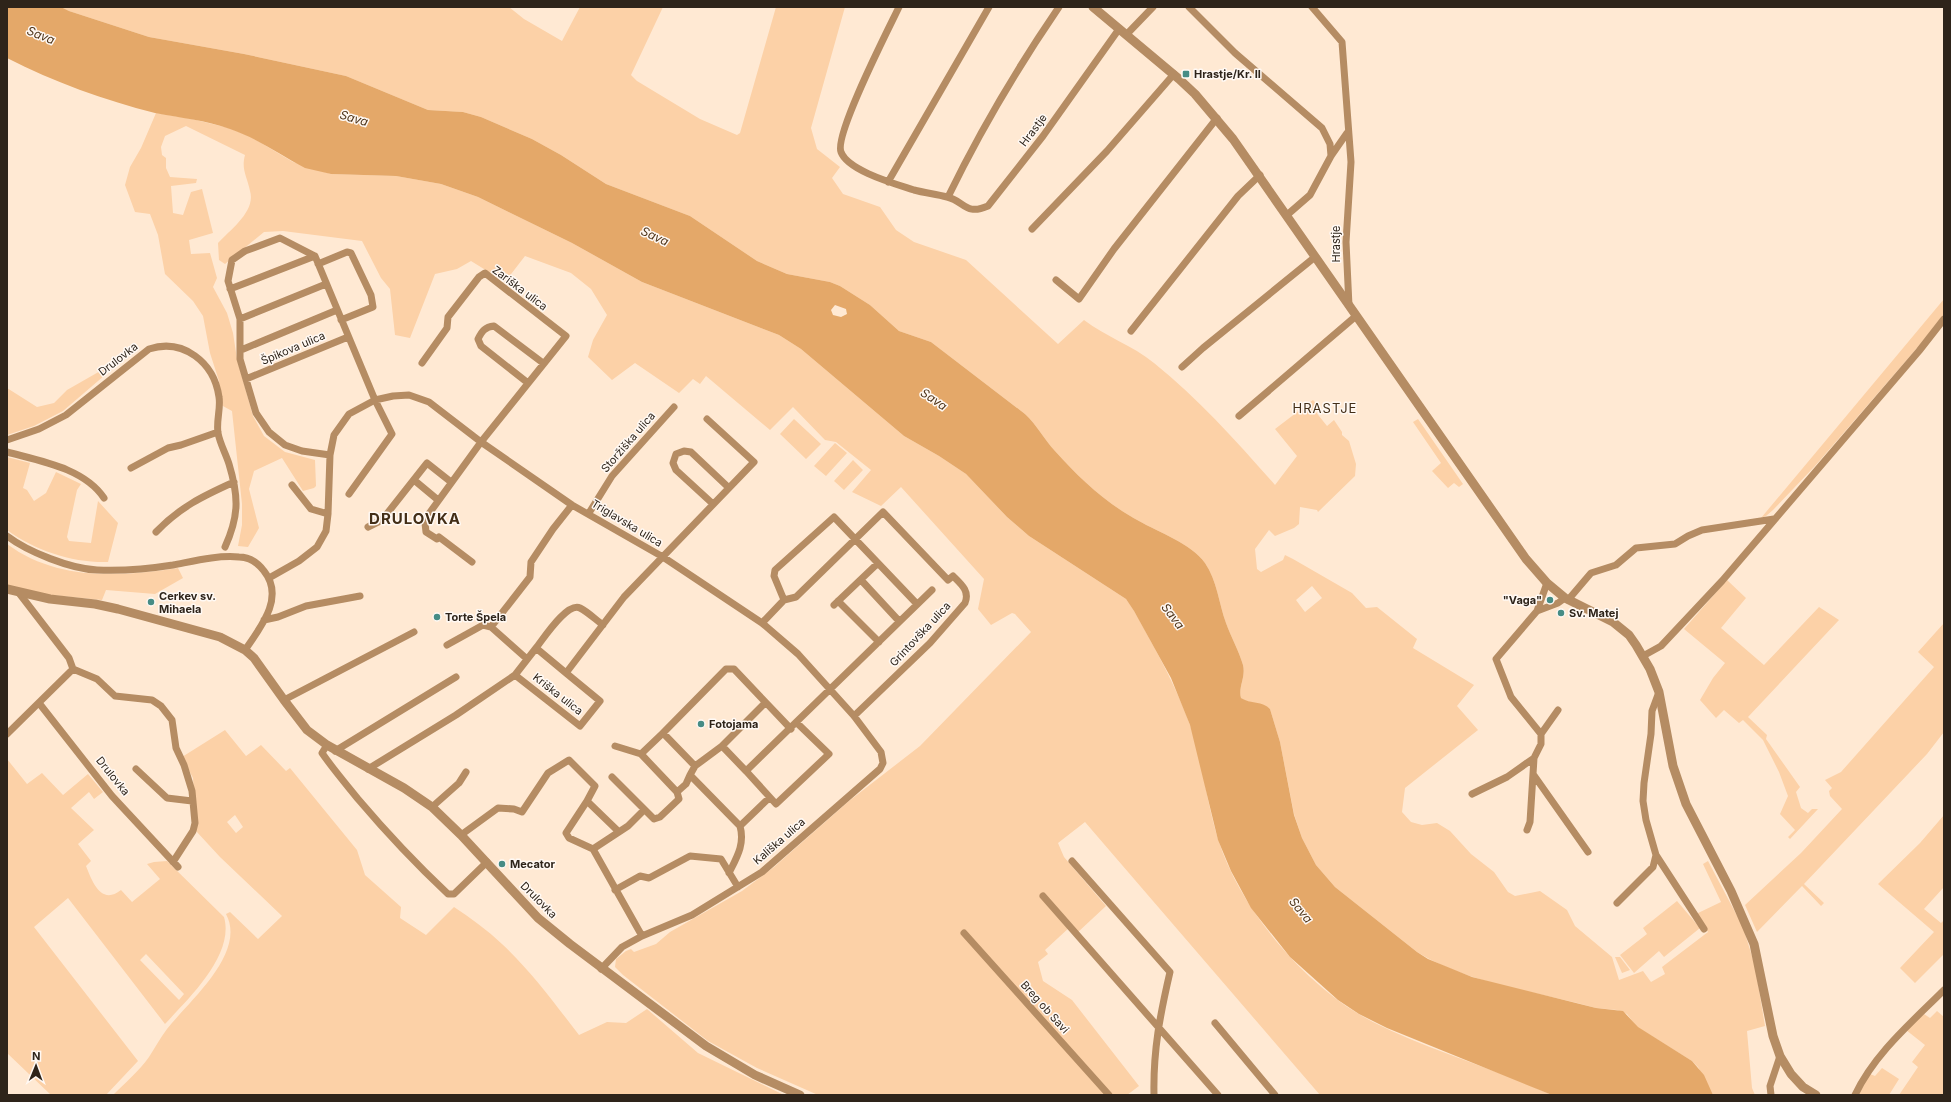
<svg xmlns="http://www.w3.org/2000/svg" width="1951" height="1102" viewBox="0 0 1951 1102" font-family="Inter,sans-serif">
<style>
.green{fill:#fcd1a7;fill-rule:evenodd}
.water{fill:#e4a869;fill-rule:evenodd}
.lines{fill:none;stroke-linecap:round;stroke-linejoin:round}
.minor{stroke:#b58c63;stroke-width:7}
.tertiary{stroke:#b58c63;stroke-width:9}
.poi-dot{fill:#468c85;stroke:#fff9f4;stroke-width:1.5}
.labels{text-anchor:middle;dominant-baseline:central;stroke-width:3;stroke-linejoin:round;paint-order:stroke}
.poi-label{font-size:11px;font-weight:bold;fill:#2e241a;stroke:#fff9f4;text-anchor:start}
.street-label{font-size:11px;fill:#2e241a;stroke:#fff9f4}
.water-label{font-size:12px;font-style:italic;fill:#50361b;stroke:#fff9f4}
.quarter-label{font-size:13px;letter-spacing:1px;fill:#432e17;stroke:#fff9f4}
.district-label{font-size:15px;font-weight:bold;letter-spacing:1px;fill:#432e17;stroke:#fff9f4}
</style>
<rect width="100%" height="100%" fill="#ffe9d3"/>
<path class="green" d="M61 7H509L524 19 562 41 580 7H663L631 75 637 81 700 119 737 135 740 133 776 7H845L811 128 817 149 840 167 832 178 843 194 880 207 896 230 914 242 966 260 1058 344 1084 320C1106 337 1132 345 1154 363 1199 399 1237 442 1275 485L1297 456 1275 429 1313 400 1318 406 1315 411 1327 426 1334 420 1342 432V435L1349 441 1356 464 1355 476 1318 512 1317 510 1300 507 1299 524 1294 528 1275 536 1269 530 1255 549 1257 569 1261 572 1283 560 1285 555 1293 559 1352 593 1366 608 1377 607 1417 639 1413 648 1474 685 1457 706 1478 730 1405 788 1402 812 1411 822 1422 825 1437 823 1450 831 1471 854 1494 872 1508 892 1515 896 1540 891 1567 910 1575 926 1612 957 1619 980 1643 971 1651 982 1665 974 1662 967 1708 932 1696 914 1721 902 1703 864 1708 861 1743 927 1755 966 1765 1026 1747 1031 1752 1088 1755 1095H1713L1698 1067 1692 1061 1637 1027 1627 1014 1617 1010 1596 1008C1536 991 1471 985 1417 952L1335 887 1316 865 1302 838 1294 814 1280 742 1270 709C1261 703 1250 704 1241 698 1238 687 1246 677 1243 665 1239 651 1231 637 1226 623 1219 604 1217 580 1205 563 1192 544 1158 532 1139 521 1107 504 1079 478 1055 451 1044 439 1037 425 1025 414L931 342 899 331 870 305 840 286 830 282 787 274 757 261 690 216 606 184 561 155 532 139 481 117 463 112 428 110 346 76 244 54 149 37 69 11ZM1312 586 1322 598 1305 612 1296 600Z
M156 113 192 119 229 128 251 137 293 162 331 174 396 176 441 184 478 197 572 243 642 282 779 335 801 349 904 436 939 456 966 474 1007 517 1029 536 1126 599C1137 614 1145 631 1154 647 1170 677 1185 707 1195 740 1204 773 1208 807 1218 839 1240 910 1307 988 1373 1022 1431 1051 1493 1068 1552 1095H1320L1085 822 1058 843 1064 857 1106 906 1077 933 1071 926 1045 950 1048 954 1038 962 1043 981 1072 1000 1139 1086 1127 1095H818L757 1068 708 1041 623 975 615 967 616 959 626 951 631 949 634 952 656 944 670 932 742 891 774 867 849 801 920 746 1031 632 1015 614 1012 613 991 625 978 609 984 579 901 487 881 506 852 492 871 470 836 442 825 440 793 407 770 430 706 376 700 384 693 379 679 393 635 363 612 380 588 357 593 340 607 315 591 289 571 273 525 256 505 282 471 261 457 269 435 274 410 338 395 335 390 289 381 278 362 241 283 231 264 232 225 264 219 260 218 243C231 229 256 211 250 191 247 176 241 170 245 155L186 126 165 136 161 147 162 155 166 158V168L170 177 197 179 196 183 171 186 173 213 183 215 191 192 202 189 213 233 189 240 191 254 210 253 217 278 213 287 227 313 233 333 237 359 253 416 264 436 285 452 315 460 316 486 314 488 303 491 282 458 254 471 249 489 259 528 248 547 238 546 242 525V504L232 411 221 405 219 381 210 353 203 316 193 301 165 274 158 235 150 214 135 212 125 185 130 167 141 148Z
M1944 299V314L1917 348 1815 466 1773 510 1766 516 1761 518Z
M102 370 105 371V375L63 411 34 426 7 435V388L37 407 54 403 67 390Z
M794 419 821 444 806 459 780 434Z
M1418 419 1463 484 1459 487 1454 483 1448 488 1432 471 1441 463 1413 422Z
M835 443 847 453 826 476 814 466Z
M7 457 30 463 23 488 27 490 34 501 46 493 56 472 81 484 77 490 67 537 69 541 91 543 98 501 118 523 108 562C73 563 36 551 7 530Z
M853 460 863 470 844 490 834 481Z
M7 544C57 581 120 577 178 568L183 578 155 594 106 590 102 600 42 594 7 585Z
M1727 580 1746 598 1721 628 1764 665 1819 607 1839 620 1748 717 1767 735 1766 739 1800 787 1796 792 1801 808 1808 813 1812 809H1818L1790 839 1788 837 1795 830 1780 814 1788 796 1779 772 1763 740 1743 720 1739 723 1724 710 1716 718 1700 700 1713 678 1725 663 1684 629Z
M1944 623V732L1927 754 1804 884 1824 903 1821 906 1802 886 1757 932 1745 905 1801 853 1842 809 1830 796 1829 791 1832 788 1825 780 1841 772 1934 667 1918 652Z
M225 730 246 756 261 745 286 771 290 768 357 850 365 875 401 907 400 918 426 935 454 907C471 918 487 930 502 944 531 971 555 1004 579 1035L607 1022 626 1023 647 1009 698 1053 784 1095H113C125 1083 139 1071 149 1057 155 1048 160 1038 167 1029 189 1001 247 953 226 914L230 912 258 939 282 916 220 857 196 831 193 778 182 757ZM235 815 243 827 236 833 227 822Z
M7 759 27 784 42 773 63 795 88 774 103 792 94 799 89 792 71 808 94 830 78 844 91 861 86 866C92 881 101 906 121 890L132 902 160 879 147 864 154 862 167 861 224 917C235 955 188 999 165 1024L68 898 34 927 138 1061 106 1095H51L7 1053ZM146 954 184 994 179 1000 140 960Z
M1944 815V887L1924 909 1941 923 1944 920V954L1915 983 1900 968 1934 932 1878 884 1920 843Z
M1677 901 1700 928 1664 957 1659 951 1634 973 1620 955 1647 934 1643 928Z
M1615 957H1620L1630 970 1622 973Z
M1937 1011 1944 1017V1095H1899L1918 1067 1912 1062 1925 1045 1906 1030 1924 1014 1930 1018Z
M1882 1068 1899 1079 1889 1095H1857L1870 1074 1875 1076Z"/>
<path class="water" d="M7 7H61L69 11 149 37 244 54 346 76 428 110 463 112 481 117 532 139 561 155 606 184 690 216 757 261 787 274 830 282 840 286 870 305 899 331 931 342 1025 414C1037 425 1044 439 1055 451 1079 478 1107 504 1139 521 1158 532 1192 544 1205 563 1217 580 1219 604 1226 623 1231 637 1239 651 1243 665 1246 677 1238 687 1241 698 1250 704 1263 701 1270 709L1280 742 1294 815 1302 838 1316 865 1335 887 1417 952 1428 959 1472 977 1596 1008 1623 1011 1638 1027 1692 1061 1704 1075 1713 1095H1552L1387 1028 1359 1014 1338 1000 1290 957 1251 908 1231 871 1218 840 1190 725 1171 678 1134 611 1126 599 1029 536 1007 517 966 474 939 456 904 436 801 349 779 335 642 282 572 243 478 197 441 184 396 176 331 174 305 168C280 155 257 138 230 129 206 120 180 118 155 113 104 100 54 82 7 58ZM835 305 846 309 847 314 841 317 833 315 831 310Z"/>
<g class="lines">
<path class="minor" d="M899 7C889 28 834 135 841 152 848 171 896 184 914 190 925 193 936 194 947 197 965 201 965 216 988 206L1043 136 1119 29
M1189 7 1235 53 1322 128 1330 144 1331 156
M1312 7 1342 42 1351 162 1346 242 1349 306
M1126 35 1153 7
M888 182 989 7
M948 197C980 131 1018 67 1059 7
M1287 215 1310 195 1331 156 1347 133
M1032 229 1107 151 1174 74
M318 264 347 252 351 253 371 295 373 307 341 320
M1056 280 1079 299 1114 249 1217 118
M230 289 315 256
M240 319 326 284
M1131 331 1238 196 1260 175
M241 350 337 310
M422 363 447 328 448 317 479 277 485 273 566 336 481 442 428 515 425 523 426 532 437 539 439 537 472 562
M1182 367 1203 348 1315 257
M246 379 348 337
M528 383 481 346 478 339C482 331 485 327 494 326L543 363
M1239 416 1356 316
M7 440 39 429 66 415 149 349C183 338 214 362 219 397 221 408 216 421 218 433 220 444 226 454 229 464 239 497 239 516 225 547
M7 452C40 461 84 468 104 498
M330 455 302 451 285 445 269 432 256 413 240 359V319L228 281 232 260 245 251 280 238 315 256 375 400 392 434 349 494
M131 468 168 448 181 445 218 432
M414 480 438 500
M292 485 311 509 328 514
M713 504 676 470 673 463 676 454 684 451 691 452 728 487
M589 513 612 476 674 407
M368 527 382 520 427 463 451 482
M156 532C180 507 203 496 234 482
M7 536C28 552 71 569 97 570 122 571 148 569 173 565 194 561 217 555 239 557 249 557 258 563 264 571 285 597 261 627 245 650
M269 578 299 561 317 547 326 531 328 514 330 455 334 435 349 414 375 400 393 396 409 395 429 402 481 442 572 505 663 557 762 623 798 654 854 716 881 752 883 763 880 769 762 872 692 915 642 936 622 947 601 969
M861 580 899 621
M1547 583 1537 611 1496 659 1511 697 1541 734V744L1534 758 1533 774 1588 852
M784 600 774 576 775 570 834 517 917 604
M1568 600 1591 573 1616 565 1636 548 1675 544 1688 536 1702 530 1774 519
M838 601 879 642
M834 605 877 564
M1537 611 1558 603 1565 598
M264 620 278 617 306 606 360 596
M762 623 784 600 796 597 883 512 948 580 953 576C961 584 970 591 965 603L930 643 854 716
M491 627 527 659
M447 645 483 625 491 627 530 577 531 562 553 529 572 505
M536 648C544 638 567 602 580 608 588 612 596 620 603 625
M1643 656 1661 646 1722 581 1919 351 1944 319
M73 669 97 679 115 696 152 700 161 706 172 720 176 748 184 765 192 791 195 823 193 831 173 862
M566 673 600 701 580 726 515 675 536 648 566 673 624 597 754 462 707 419
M1659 692 1652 711 1651 734 1644 783 1643 801 1646 820 1656 855 1704 929
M284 700 414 632
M39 703 112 796 178 867
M7 734 73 669 69 658 19 593
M1541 734 1558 710
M327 745 322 753C333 769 346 784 358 799 386 832 416 864 448 894H454L487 862
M615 746 641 754
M722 746 765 703
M335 751 456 677
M641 754 663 733
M695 766 663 733 726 669H734L791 729
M136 769 167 798 192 801
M368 769 456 715 515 675
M746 771 776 804 829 754 797 723
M612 777 654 819 660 817 679 799 677 792 641 754
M677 792 686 784 690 775
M1472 794 1507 777 1534 758
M769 798 740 826 690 775 695 766 722 746 746 771 932 590
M587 801 618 831
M432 807 459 783 466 772
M1527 830 1530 822 1533 774
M461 835 498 808 514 809 522 812 548 773 569 760 595 786 587 801 566 833 569 838 593 849 642 936
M593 849 628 826 644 810
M1072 861 1170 972C1160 1015 1153 1051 1154 1095
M729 873C737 857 745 844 740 826
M615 890 640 876 649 878 690 856 721 859 738 887
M1043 896 1218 1095
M1617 903 1653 867 1656 855
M964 933 1109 1095
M1215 1023 1275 1095
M1771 1095 1770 1086 1780 1056
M1855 1095C1875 1053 1912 1022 1944 990"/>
<path class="tertiary" d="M1093 7 1179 79 1195 94 1233 139 1526 559 1547 583 1565 598 1613 622 1629 635 1636 645 1650 669 1659 692 1673 766 1686 804 1731 891 1754 944 1773 1036 1780 1056 1791 1074 1803 1087 1816 1095
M7 589 50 599 95 604 118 609 220 637 245 650 254 658 284 700 307 730 327 745 404 788 432 807 461 835 538 918 570 944 706 1046 755 1075 800 1095"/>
</g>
<g class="poi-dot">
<rect x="1182" y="70" width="8" height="8" rx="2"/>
<circle cx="1550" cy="600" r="4"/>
<circle cx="151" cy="602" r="4"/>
<circle cx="1561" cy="613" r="4"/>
<circle cx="437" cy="617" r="4"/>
<circle cx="701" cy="724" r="4"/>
<circle cx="502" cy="864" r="4"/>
</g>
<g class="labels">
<g class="poi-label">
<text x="1194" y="74">Hrastje/Kr. II</text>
<text x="159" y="596">Cerkev sv.<tspan x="159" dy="13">Mihaela</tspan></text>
<text x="1542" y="600" text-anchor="end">"Vaga"</text>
<text x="1569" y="613">Sv. Matej</text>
<text x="445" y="617">Torte Špela</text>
<text x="709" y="724">Fotojama</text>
<text x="510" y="864">Mecator</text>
</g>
<g class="street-label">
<text transform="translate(1033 130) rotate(-53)">Hrastje</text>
<text transform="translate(1336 244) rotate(-90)">Hrastje</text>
<text transform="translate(520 288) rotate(37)">Zariška ulica</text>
<text transform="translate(293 348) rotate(-23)">Špikova ulica</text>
<text transform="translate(118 359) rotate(-38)">Drulovka</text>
<text transform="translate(628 442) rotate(-49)">Storžiška ulica</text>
<text transform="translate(627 523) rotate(31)">Triglavska ulica</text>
<text transform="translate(920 634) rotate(-47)">Grintovška ulica</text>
<text transform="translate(558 694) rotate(38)">Kriška ulica</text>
<text transform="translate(113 776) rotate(51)">Drulovka</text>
<text transform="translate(779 841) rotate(-41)">Kališka ulica</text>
<text transform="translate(539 900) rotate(45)">Drulovka</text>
<text transform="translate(1045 1007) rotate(48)">Breg ob Savi</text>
</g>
<g class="water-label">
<text transform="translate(41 35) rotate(22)">Sava</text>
<text transform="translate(354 118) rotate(16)">Sava</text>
<text transform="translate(655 236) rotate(25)">Sava</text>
<text transform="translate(934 399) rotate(34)">Sava</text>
<text transform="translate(1173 616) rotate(53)">Sava</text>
<text transform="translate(1301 910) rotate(51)">Sava</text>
</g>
<g class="quarter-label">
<text x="1325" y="408">HRASTJE</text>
</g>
<g class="district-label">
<text x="415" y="518">DRULOVKA</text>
</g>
</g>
<rect width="1951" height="1102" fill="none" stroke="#2e241a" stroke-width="16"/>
<g transform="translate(36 1066) rotate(1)" stroke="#fff9f4" stroke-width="3" paint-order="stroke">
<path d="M0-3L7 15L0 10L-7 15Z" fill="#2e241a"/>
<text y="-6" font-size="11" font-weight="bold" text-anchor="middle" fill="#2e241a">N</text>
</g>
</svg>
